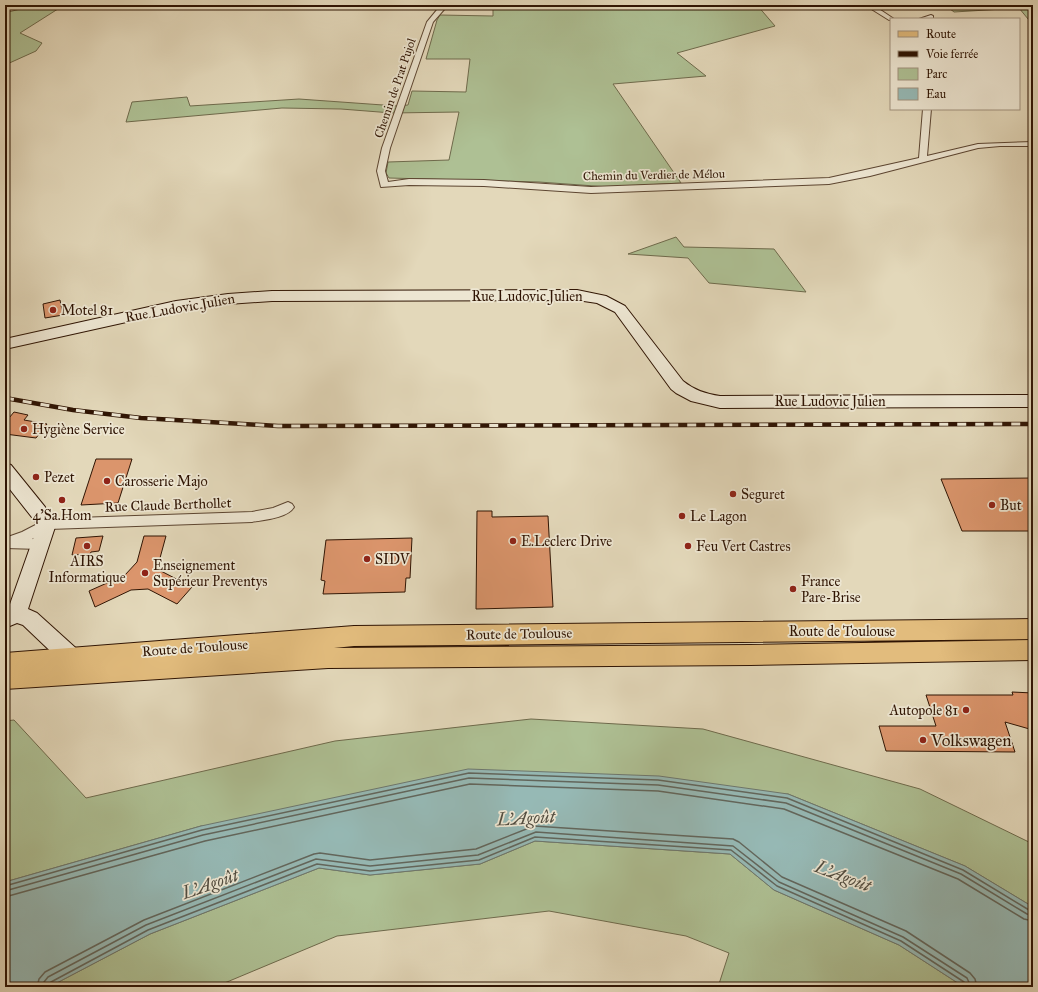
<svg xmlns="http://www.w3.org/2000/svg" width="1038" height="992" viewBox="0 0 1038 992" font-family="'IM FELL Great Primer',serif">
<style>
.green{fill:#aec094;stroke:#6e6a4c}
.water{fill:#96b9b5;stroke:#6d776e}
.lines{fill:none;stroke-linecap:round;stroke-linejoin:round}
.shore{stroke:#62665c;stroke-width:1.5}
.building{fill:#db956c;stroke:#2f1403}
.street-casing{stroke:#5c4531;stroke-width:2}
.secondary-casing{stroke:#2f1403;stroke-width:2}
.primary-casing{stroke:#2f1403;stroke-width:2}
.street{fill:#ede6d2;fill-rule:evenodd}
.secondary{fill:#ede6d2;fill-rule:evenodd}
.primary{fill:#e2bc7d;fill-rule:evenodd}
.rail-casing{stroke:#2f1403;stroke-width:4.5}
.rail{stroke:#ede6d2;stroke-width:3;stroke-dasharray:9;stroke-linecap:butt}
.poi-dot{fill:#8f2418;stroke:#ede6d2;stroke-width:1.5}
.labels{text-anchor:middle;dominant-baseline:central;stroke-width:3.5;stroke-linejoin:round;paint-order:stroke}
.far-street-label{font-size:12px;fill:#2f1403;stroke:#ede6d2}
.street-label{font-size:14px;fill:#2f1403;stroke:#ede6d2}
.poi-label{font-size:14px;fill:#2f1403;stroke:#ede6d2;text-anchor:start}
.near-poi-label{font-size:17px;fill:#2f1403;stroke:#ede6d2;text-anchor:start}
.near-water-label{font-size:18px;font-style:italic;fill:#534e41;stroke:#ede6d2}
</style>
<rect width="100%" height="100%" fill="#e3d8ba"/>
<filter id="stains"><feTurbulence type="fractalNoise" baseFrequency=".005" numOctaves="4"/><feColorMatrix values="0 0 0 0 .2 0 0 0 0 .09 0 0 0 0 .02 0 0 0 .5 -.17"/></filter>
<radialGradient id="worn" r=".72"><stop offset=".6" stop-color="#630" stop-opacity="0"/><stop offset="1" stop-color="#630" stop-opacity=".3"/></radialGradient>
<path class="green" d="M35 5H56L61 7 20 33 42 43 36 51 5 65V13Z
M493 5H757L775 26 677 53 706 76 613 84 681 183 609 187 539 182 389 178 386 173 388 162 449 160 459 112 392 113 341 109 282 108 126 122 132 102 187 97 190 106 299 99 397 106 408 105 412 91 466 92 470 59H426L437 20 440 15 493 16Z
M945 5H1033V25L1019 8 954 12Z
M676 237 684 247 774 249 806 292 709 283 688 258 628 254Z
M531 719 703 729 920 789 1033 844V907L965 866 788 794 201 826 5 882V721L14 720 86 798 335 741Z
M535 841 730 854 774 890 899 945 964 987H718L729 953 686 936 549 911 337 936 215 987H49L150 934 319 868 370 875 480 864Z"/>
<path class="water" d="M468 769 659 776 788 794 965 866 1033 907V987H964L899 945 774 890 730 854 535 841 480 864 370 875 319 868 150 934 49 987H5V882L201 826Z"/>
<g class="lines">
<path class="shore" d="M5 886 202 830 469 773 658 780 787 798 963 870 1029 910H1033
M5 891 203 835 469 778 658 785 786 803 961 874 1027 914 1033 915
M5 897 205 841 470 784 658 791 784 809 958 879 1024 919 1033 921
M37 987 39 979 45 972 144 920 314 854 320 853 370 860 476 849 534 826 733 839 739 842 782 877 906 931 970 973 975 979 977 987
M43 987 44 982 48 977 146 925 316 859 370 866 478 855 536 832 733 846 779 882 903 937 967 978 971 987
M48 987 51 982 148 930 317 864 370 871 479 860 535 837 731 850 777 886 901 941 964 982 966 987"/>
</g>
<path class="building" d="M60 300 63 315 45 318 43 304Z
M14 412 28 415 24 420 47 424 36 438 5 434V417L9 418Z
M96 459H132L118 503 81 505Z
M1033 478V531H962L941 479Z
M477 511H492V517L548 516 553 607 476 609Z
M103 536 99 551 91 552 90 554 72 555 76 538Z
M144 536H166L157 569 192 587 177 604 148 589 131 590 95 607 89 591 125 575 137 562Z
M412 538 410 578H406L405 592 323 594 325 581 321 580 326 540Z
M1012 692 1033 693V730L1005 722 1015 752 886 751 879 726H936L926 695H1013Z"/>
<g class="lines">
<defs>
<path id="street" d="M441 5H448L433 22 390 148 385 171 388 182 409 179 484 180 591 187 829 178 919 158 923 109H931L927 156 978 144 1033 142V146H1000L978 148 870 176 829 184 591 193 484 186 409 185 381 187 377 171 382 148 427 22Z
M865 5H873L894 19 889 20Z
M931 15 933 16V18L919 19Z
M288 502 292 504 294 507C288 518 263 520 252 522L49 529 32 539 44 540 46 544 44 548 40 549 5 548V538L22 532 47 519 252 512 273 508Z"/>
<path id="secondary" d="M577 290 606 296 625 306 683 381C694 390 706 394 720 396L1033 395V407L720 408 691 401 676 393 671 389 615 312 597 303 577 300 272 301 228 304 176 311 5 349V339L176 301 228 294 272 291Z
M5 463 11 465 45 507 56 524 28 609 37 613 79 651 82 658 79 665 72 667 65 665 23 625 17 623 5 628V609L9 607 38 525 5 483Z"/>
<path id="primary" d="M1033 619V639L354 646 334 648 750 645 1033 640V660L750 665 328 668 5 689V653L354 626Z"/>
</defs>
<use href="#street" class="street-casing"/>
<use href="#secondary" class="secondary-casing"/>
<use href="#primary" class="primary-casing"/>
<use href="#street" class="street"/>
<use href="#secondary" class="secondary"/>
<use href="#primary" class="primary"/>
<defs>
<path id="rail" d="M5 398 73 410 141 418 278 426 1033 424"/>
</defs>
<use href="#rail" class="rail-casing"/>
<use href="#rail" class="rail"/>
</g>
<g class="poi-dot">
<circle cx="53" cy="310" r="4"/>
<circle cx="24" cy="429" r="4"/>
<circle cx="36" cy="477" r="4"/>
<circle cx="107" cy="481" r="4"/>
<circle cx="733" cy="494" r="4"/>
<circle cx="62" cy="500" r="4"/>
<circle cx="992" cy="505" r="4"/>
<circle cx="682" cy="516" r="4"/>
<circle cx="513" cy="541" r="4"/>
<circle cx="87" cy="546" r="4"/>
<circle cx="688" cy="546" r="4"/>
<circle cx="367" cy="559" r="4"/>
<circle cx="145" cy="573" r="4"/>
<circle cx="793" cy="589" r="4"/>
<circle cx="966" cy="710" r="4"/>
<circle cx="923" cy="740" r="4"/>
</g>
<g class="labels">
<g class="far-street-label">
<text transform="translate(395 88) rotate(-71)">Chemin de Prat Pujol</text>
<text transform="translate(654 175) rotate(-1)">Chemin du Verdier de Mélou</text>
</g>
<g class="street-label">
<text x="527" y="296">Rue Ludovic Julien</text>
<text transform="translate(180 308) rotate(-10)">Rue Ludovic Julien</text>
<text x="830" y="401">Rue Ludovic Julien</text>
<text transform="translate(168 505) rotate(-2)">Rue Claude Berthollet</text>
<text x="842" y="631">Route de Toulouse</text>
<text transform="translate(519 634) rotate(-1)">Route de Toulouse</text>
<text transform="translate(195 648) rotate(-4)">Route de Toulouse</text>
</g>
<g class="poi-label">
<text x="61" y="310">Motel 81</text>
<text x="32" y="429">Hygiène Service</text>
<text x="44" y="477">Pezet</text>
<text x="115" y="481">Carosserie Majo</text>
<text x="741" y="494">Seguret</text>
<text x="1000" y="505">But</text>
<text x="62" y="515" text-anchor="middle">4'Sa.Hom</text>
<text x="690" y="516">Le Lagon</text>
<text x="521" y="541">E.Leclerc Drive</text>
<text x="696" y="546">Feu Vert Castres</text>
<text x="375" y="559">SIDV</text>
<text x="87" y="561" text-anchor="middle">AIRS<tspan x="87" dy="16">Informatique</tspan></text>
<text x="153" y="565">Enseignement<tspan x="153" dy="16">Supérieur Preventys</tspan></text>
<text x="801" y="581">France<tspan x="801" dy="16">Pare-Brise</tspan></text>
<text x="958" y="710" text-anchor="end">Autopole 81</text>
</g>
<g class="near-poi-label">
<text x="931" y="740">Volkswagen</text>
</g>
<g class="near-water-label">
<text transform="translate(526 818) rotate(-3)">L'Agoût</text>
<text transform="translate(843 876) rotate(21)">L'Agoût</text>
<text transform="translate(210 884) rotate(-19)">L'Agoût</text>
</g>
</g>
<rect width="1038" height="992" fill="none" stroke="#e3d8ba" stroke-width="20"/>
<rect x="6" y="6" width="1026" height="980" fill="none" stroke="#2f1403" stroke-width="2"/>
<rect x="10" y="10" width="1018" height="972" fill="none" stroke="#2f1403"/>
<rect x="890" y="18" width="130" height="92" fill="#ede6d2" stroke="#a1927f"/>
<rect x="898" y="31" width="20" height="6" fill="#e2bc7d" stroke="#a1927f"/>
<text x="926" y="38" font-size="12" fill="#2f1403">Route</text>
<rect x="898" y="51" width="20" height="6" fill="#2f1403" stroke="#a1927f"/>
<text x="926" y="58" font-size="12" fill="#2f1403">Voie ferrée</text>
<rect x="898" y="68" width="20" height="12" fill="#aec094" stroke="#a1927f"/>
<text x="926" y="78" font-size="12" fill="#2f1403">Parc</text>
<rect x="898" y="88" width="20" height="12" fill="#96b9b5" stroke="#a1927f"/>
<text x="926" y="98" font-size="12" fill="#2f1403">Eau</text>
<rect width="100%" height="100%" filter="url(#stains)"/>
<rect width="100%" height="100%" fill="url(#worn)"/>
</svg>
